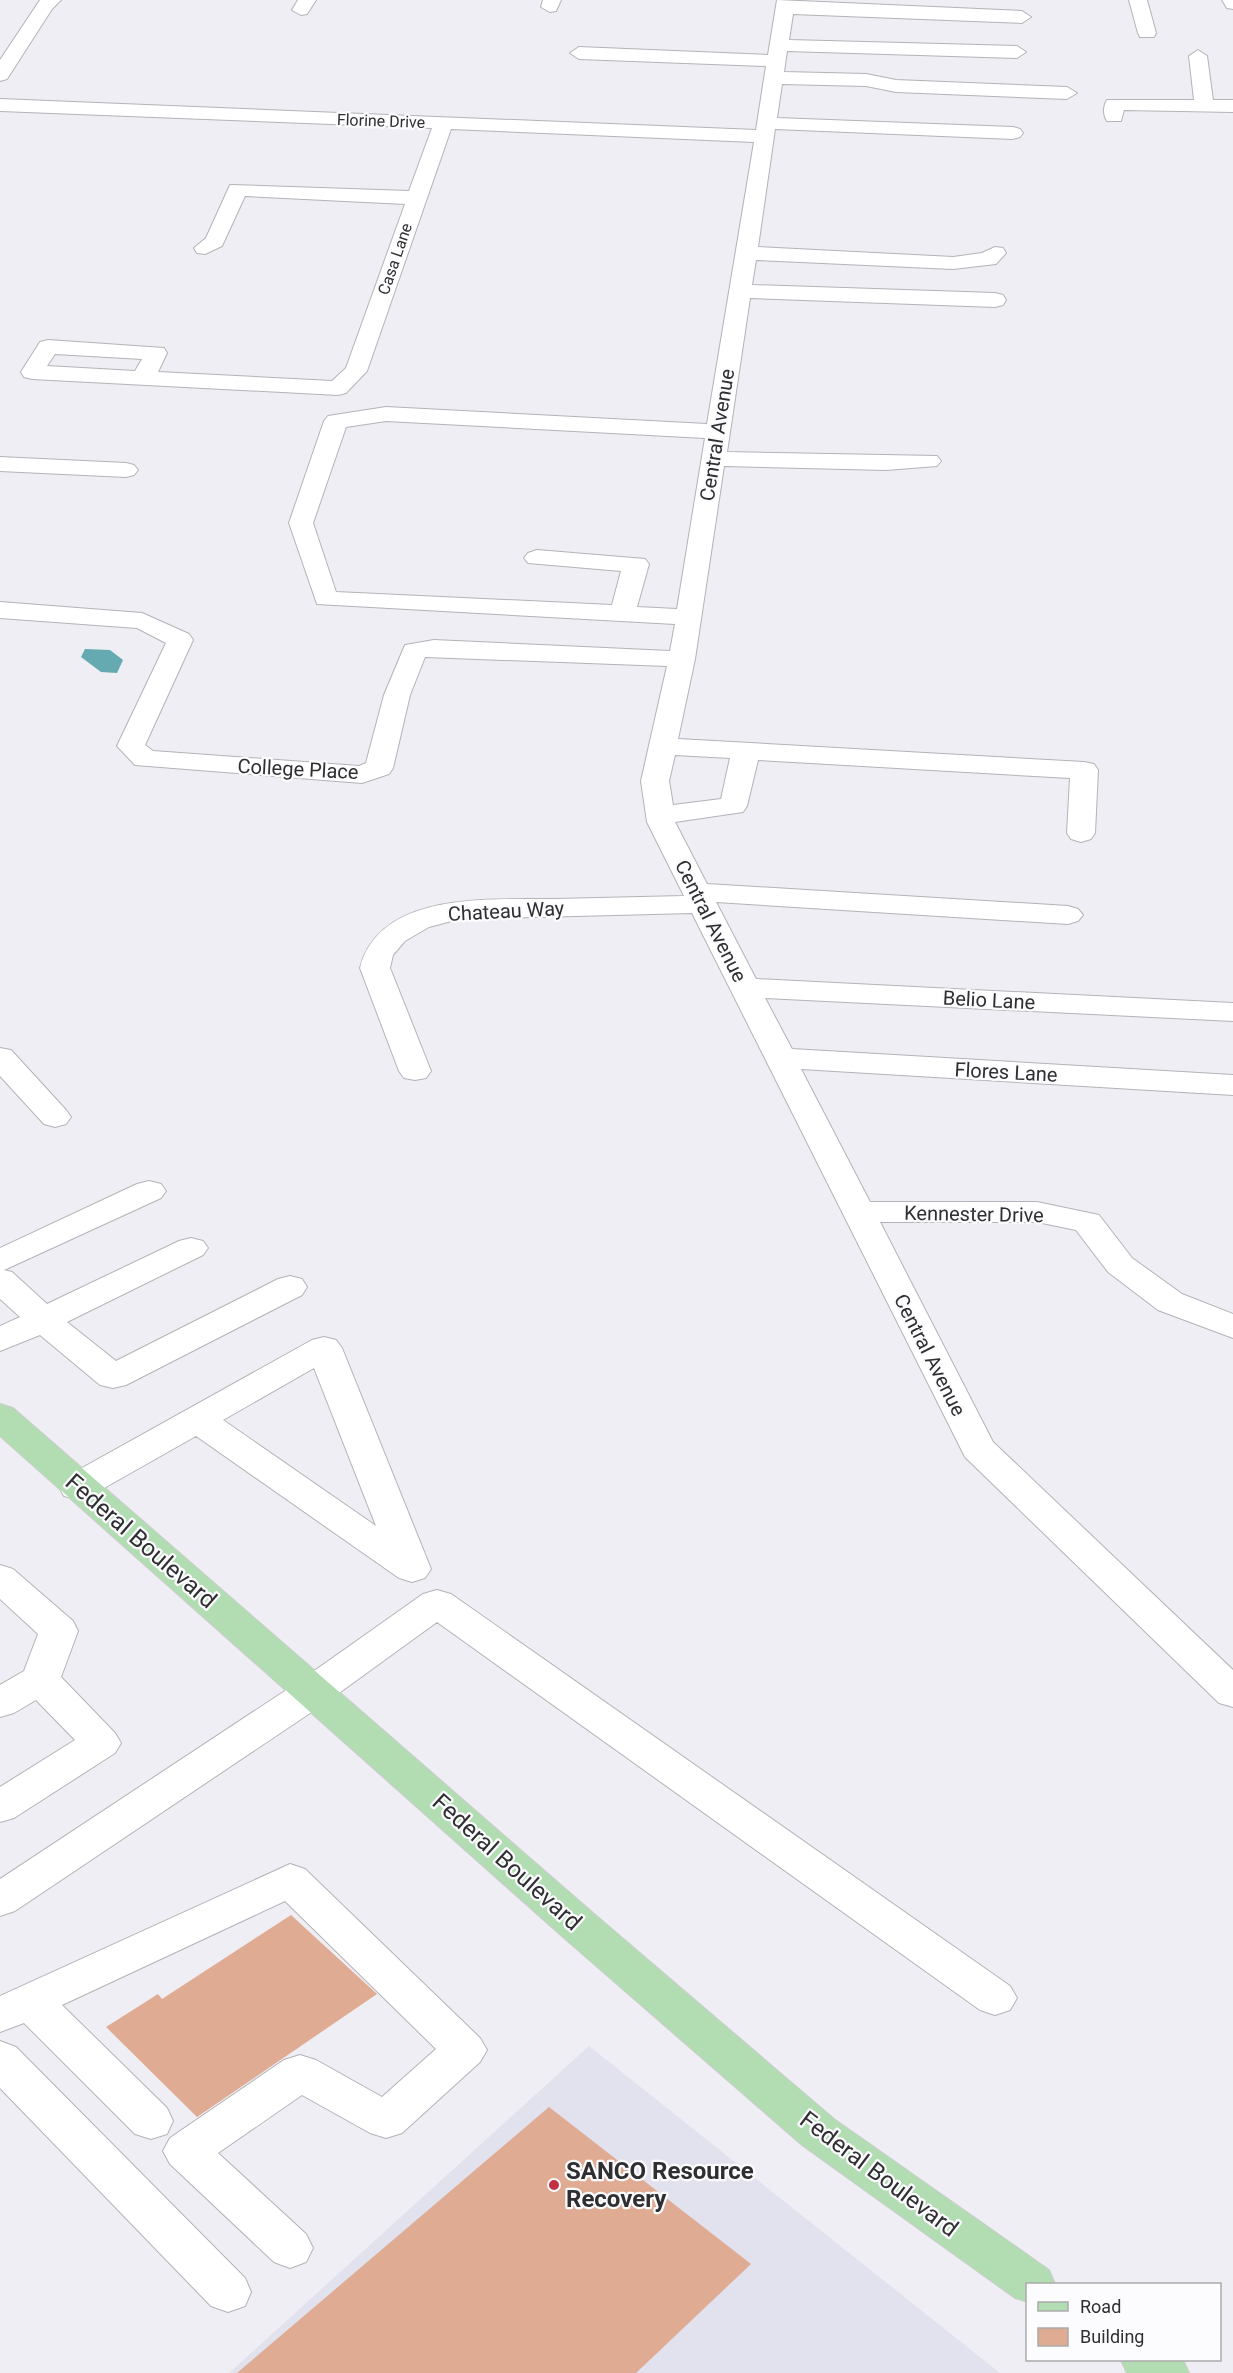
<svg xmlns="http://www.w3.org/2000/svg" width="1233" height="2373" viewBox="0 0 1233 2373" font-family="Roboto,sans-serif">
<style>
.built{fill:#e2e1ee}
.water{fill:#64aab0}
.building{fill:#dfab92}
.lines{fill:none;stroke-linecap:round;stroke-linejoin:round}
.minor-casing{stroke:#b3b3b8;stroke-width:2}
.major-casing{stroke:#cdcdce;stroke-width:2}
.minor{fill:#fff;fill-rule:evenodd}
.major{fill:#b2ddb3;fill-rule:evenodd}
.poi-dot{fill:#c13043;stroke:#fcfcfe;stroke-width:2}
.labels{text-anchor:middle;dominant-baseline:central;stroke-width:4.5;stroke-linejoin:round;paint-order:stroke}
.far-street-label{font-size:16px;fill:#2f2f32;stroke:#fcfcfe}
.street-label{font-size:20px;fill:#2f2f32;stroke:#fcfcfe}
.near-street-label{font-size:24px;fill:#2f2f32;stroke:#fcfcfe}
.near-poi-label{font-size:24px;font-weight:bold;fill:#2f2f32;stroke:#fcfcfe;text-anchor:start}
</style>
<rect width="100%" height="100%" fill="#efeef4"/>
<path class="built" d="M589 2046 1000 2373H229Z"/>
<path class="water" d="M85 649 110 650 123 660 117 673 101 672 81 657Z"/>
<path class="building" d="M291 1915 377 1994 197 2117 106 2027 158 1994 162 1999Z
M549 2107 751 2264 636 2373H237Z"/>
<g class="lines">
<defs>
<path id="minor" d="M40 0H61L52 9 7 79 0 81V60Z
M298 0H316L307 14 301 15 292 10Z
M543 0H561L556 11 550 12 541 7Z
M777 0 1022 11 1031 17 1022 23 793 14 789 40 1017 46 1026 52 1017 58 787 51 784 72 866 74 896 80 1067 87 1077 93 1067 99 896 92 866 86 782 84 777 118 1013 127 1020 129 1023 133 1020 137 1013 139 775 129 758 247 953 257 982 253 995 247 1003 248 1006 253 996 264 953 269 756 260 752 285 995 293 1003 295 1006 300 1003 305 995 307 750 298 727 452 937 456 941 461 937 466 886 470 724 466 695 659 678 739 1084 762 1094 764 1098 770 1095 833 1091 839 1081 842 1071 839 1067 833 1070 778 758 760 747 806 743 812 675 822 707 884 1068 906 1078 909 1083 915 1078 921 1068 924 716 902 756 979 1233 1003V1021L765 998 792 1049 1233 1075V1095L801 1069 870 1202H1037L1099 1215 1132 1258 1182 1294 1233 1314V1338L1158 1310 1108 1272 1076 1230 1037 1222H880L993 1442 1233 1670V1707L1219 1703 965 1457 692 913 459 919 429 927 405 941 393 955 390 968 431 1071 426 1078 415 1080 404 1078 399 1071 360 968C380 890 493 900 555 899 598 898 641 897 684 896L647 822 641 781 667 666 425 657 410 695 393 768 389 774 362 783 135 765 117 746 166 643 137 628 0 618V602L142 613 189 634 193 640 145 745 153 751 359 766 366 763 384 695 405 645 434 640 670 651 675 624 317 604 289 523 324 421 328 416 386 407 707 424 754 142 451 129 367 371 346 393 338 395 32 379 24 377 21 372 40 342 48 340 164 348 167 353 158 372 332 381 346 368 405 204 245 196 222 246 205 254 197 253 194 248 206 238 230 185 409 191 432 128 0 111V99L756 130 766 66 579 59 570 53 579 47 768 55ZM55 354 142 359 135 371 47 366ZM386 421 705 438 677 609 637 607 649 564 645 559 537 550 528 553 524 558 528 563 621 571 612 605 336 592 313 523 346 427ZM675 755 730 758 721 799 673 805 669 781Z
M1129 0H1147L1156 33 1154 37H1140L1138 33Z
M1222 0H1233V9L1227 8Z
M1198 50 1207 56 1213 100H1233V112L1124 110 1121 121H1107C1103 115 1103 106 1107 100H1194L1189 56Z
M0 457 126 463 134 465 138 470 134 475 126 477 0 471Z
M0 1048 11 1050 66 1110 71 1117 66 1124 55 1127 44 1124 0 1076Z
M149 1181 161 1184 166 1191 161 1198 4 1270 12 1272 47 1304 179 1241 191 1238 203 1241 208 1248 203 1255 67 1322 116 1361 278 1279 290 1276 302 1279 307 1287 302 1295 126 1385 113 1388 100 1385 40 1335 0 1351V1326L20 1317 0 1299V1248L137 1184Z
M324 1337 336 1340 342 1348 431 1569 425 1578 412 1582 399 1578 196 1436 90 1496 77 1499 64 1496 59 1487 64 1478 312 1340ZM314 1368 376 1526 223 1420Z
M0 1565 13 1569 73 1621 78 1631 61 1677 115 1733 121 1743 115 1753 14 1818 0 1822V1787L75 1740 36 1700 14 1713 0 1717V1685L24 1671 38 1634 0 1599Z
M437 1590 451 1594 1010 1986 1017 1998 1010 2010 995 2015 980 2010 437 1622 328 1701 15 1911 0 1916V1879L300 1681 423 1594Z
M290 1864 305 1869 480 2038 487 2050 480 2062 402 2133 386 2138 370 2133 302 2095 218 2153 306 2234 313 2248 306 2262 290 2268 274 2262 170 2164 163 2151 170 2138 284 2060 300 2055 316 2060 382 2097 436 2049 285 1901 62 2005 167 2108 173 2121 167 2134 151 2139 135 2134 24 2023 0 2032V1996Z
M0 2041 16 2047 245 2278 251 2292 245 2306 228 2312 211 2306 0 2088Z"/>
<path id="major" d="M0 1404 13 1408 593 1913 834 2119 1049 2270 1055 2284H1028V2302L1015 2298 802 2145 563 1937 0 1436Z
M1121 2360H1183L1189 2373H1127Z"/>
</defs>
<use href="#minor" class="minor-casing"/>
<use href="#major" class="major-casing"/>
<use href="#minor" class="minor"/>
<use href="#major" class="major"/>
</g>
<circle class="poi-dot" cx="554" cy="2185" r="6"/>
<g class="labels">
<g class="far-street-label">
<text transform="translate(381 121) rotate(2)">Florine Drive</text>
<text transform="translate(395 259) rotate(-71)">Casa Lane</text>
</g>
<g class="street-label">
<text transform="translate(717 435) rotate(-81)">Central Avenue</text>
<text transform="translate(298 769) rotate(3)">College Place</text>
<text transform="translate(506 911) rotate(-3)">Chateau Way</text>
<text transform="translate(711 921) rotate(63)">Central Avenue</text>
<text transform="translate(989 1000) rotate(3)">Belio Lane</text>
<text transform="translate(1006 1072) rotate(3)">Flores Lane</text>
<text transform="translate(974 1214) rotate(1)">Kennester Drive</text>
<text transform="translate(930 1355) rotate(63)">Central Avenue</text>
</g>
<g class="near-street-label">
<text transform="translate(141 1541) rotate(41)">Federal Boulevard</text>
<text transform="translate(507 1862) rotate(42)">Federal Boulevard</text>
<text transform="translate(879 2174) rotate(37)">Federal Boulevard</text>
</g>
<g class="near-poi-label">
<text x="566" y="2171">SANCO Resource<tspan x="566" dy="28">Recovery</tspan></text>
</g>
</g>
<rect x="1026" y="2283" width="195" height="78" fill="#fcfcfe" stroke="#aaaaac" stroke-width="1.5"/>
<rect x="1038" y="2302" width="30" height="9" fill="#b2ddb3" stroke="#aaaaac" stroke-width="1.5"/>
<text x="1080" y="2313" font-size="18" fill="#2f2f32">Road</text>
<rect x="1038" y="2328" width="30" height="18" fill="#dfab92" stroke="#aaaaac" stroke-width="1.5"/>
<text x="1080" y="2343" font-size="18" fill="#2f2f32">Building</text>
</svg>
